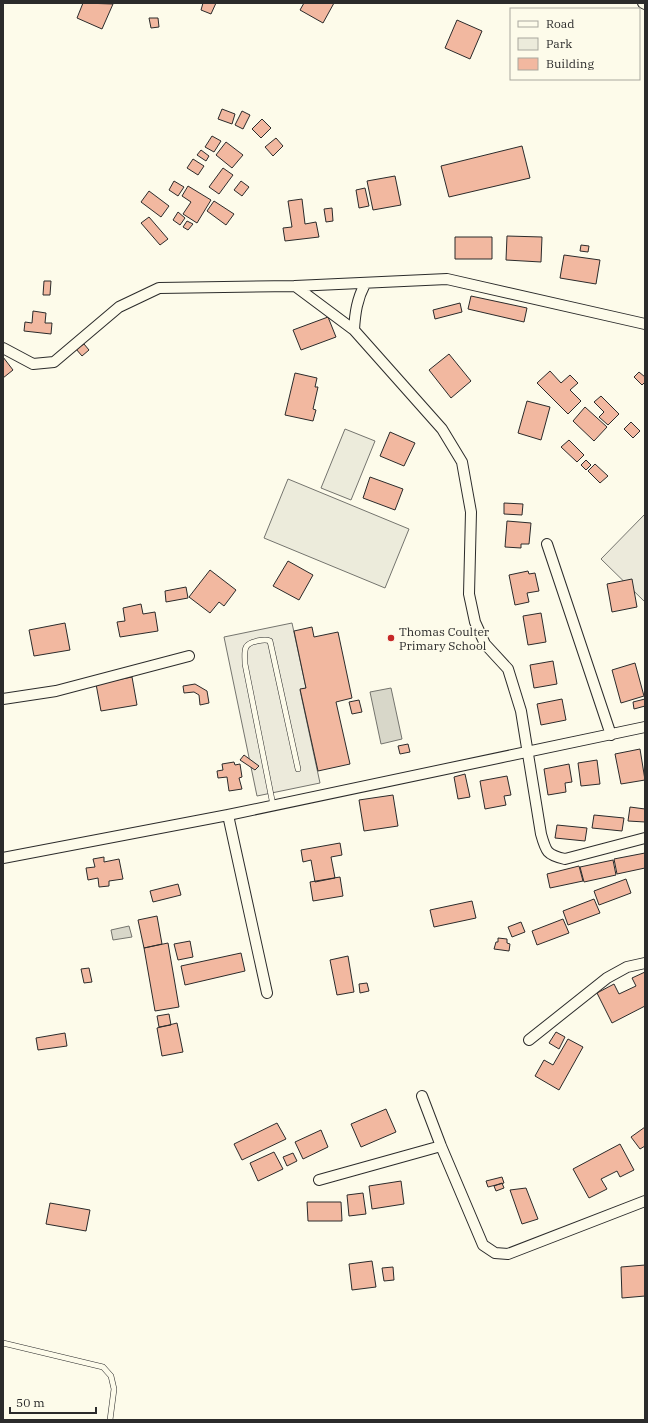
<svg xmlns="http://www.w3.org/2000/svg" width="648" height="1423" viewBox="0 0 648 1423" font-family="'IBM Plex Serif',serif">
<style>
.green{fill:#ecebdb;stroke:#74746e}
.parking{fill:#eceadb;stroke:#74746e}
.water{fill:#d8d7c9;stroke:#74746e}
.building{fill:#f2b8a0;stroke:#2b2b2b}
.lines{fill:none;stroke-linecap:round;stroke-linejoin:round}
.lane-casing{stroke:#2b2b2b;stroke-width:6}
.street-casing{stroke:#2b2b2b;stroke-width:12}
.lane{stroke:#fdfbea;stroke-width:5}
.street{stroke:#fdfbea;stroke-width:10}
.poi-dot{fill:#c62828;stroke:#fdfbea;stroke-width:1.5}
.labels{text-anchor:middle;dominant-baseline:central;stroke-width:3;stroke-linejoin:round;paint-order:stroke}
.poi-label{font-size:12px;fill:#2b2b2b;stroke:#fdfbea;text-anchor:start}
</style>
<rect width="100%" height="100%" fill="#fdfbea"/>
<path class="green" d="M345 429 375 441 351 500 321 488Z
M288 479 409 529 385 588 264 538Z"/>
<path class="parking" d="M645 514V602L601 559Z
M292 623 306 688 300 690 320 783 257 796 224 637Z"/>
<path class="water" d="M391 688 402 739 381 744 370 692Z
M129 926 132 937 113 940 111 930Z"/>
<path class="building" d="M83 3 113 4 102 29 77 18Z
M203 3H216L211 14 201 10Z
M304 3H334L323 23 300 10Z
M149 18H158L159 27 151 28Z
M457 20 482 31 470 59 445 48Z
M222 109 235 114 232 124 218 119Z
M242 111 250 115 243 129 235 125Z
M262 119 271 128 261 138 252 129Z
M212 136 221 141 214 152 205 147Z
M276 138 283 146 273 156 265 147Z
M226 142 243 155 232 168 216 155Z
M522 146 530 178 449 197 441 166Z
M201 150 209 156 206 161 197 155Z
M193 159 204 166 198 175 187 168Z
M223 168 233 175 219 194 209 187Z
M395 176 401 205 373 210 367 181Z
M174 181 184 187 178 196 169 190Z
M241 181 249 187 242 196 234 190Z
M188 186 211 200 197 223 183 214 191 202 182 196Z
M365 188 369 206 359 208 356 190Z
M149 191 169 206 161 217 141 202Z
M302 199 305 224 316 222 319 237 285 241 283 228 292 227 288 201Z
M214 201 234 214 226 225 207 211Z
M332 208 333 221 326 222 324 209Z
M178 212 185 218 180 225 173 220Z
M149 217 168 239 160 245 141 223Z
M187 221 193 224 188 230 183 227Z
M507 236 542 237 541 262 506 260Z
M455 237H492V259H455Z
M581 245 589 246 588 252 580 251Z
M564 255 600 260 596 284 560 278Z
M44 281H51L50 295H43Z
M471 296 527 308 524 322 468 309Z
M460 303 462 312 435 319 433 310Z
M33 311 46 313 45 323H52L51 334 24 331 25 322 32 323Z
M328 317 336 337 301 350 293 330Z
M84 344 89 350 82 356 76 349Z
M449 354 471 381 451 398 429 370Z
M3 357 13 370 3 378Z
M550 371 561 383 570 375 578 383 570 390 581 401 568 414 537 383Z
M639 372 645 377V382L642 385 634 377Z
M295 373 317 378 315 387H318L313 409 316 410 313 421 285 415Z
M601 396 619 414 608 425 599 417 604 412 594 402Z
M527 401 550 407 541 440 518 433Z
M585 407 607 427 594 441 573 421Z
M631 422 640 431 633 438 624 429Z
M390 432 415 443 404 466 380 456Z
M569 440 584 455 577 462 561 447Z
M586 460 591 465 586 470 581 465Z
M595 464 608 476 600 483 588 471Z
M370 477 403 489 395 510 363 498Z
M504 503 523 504 522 515 504 514Z
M507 521 531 523 529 544H521V548L505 547Z
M288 561 313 575 299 600 273 586Z
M210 570 236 590 224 606 219 602 210 613 189 597Z
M528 571 529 574 535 573 539 591 527 593 529 602 515 605 509 575Z
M632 579 637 607 612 612 607 584Z
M186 587 188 598 166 602 165 591Z
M141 604 143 614 155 612 158 631 120 637 117 622 125 621 123 608Z
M541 613 546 642 528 645 523 616Z
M65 623 70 650 34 656 29 630Z
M312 627 314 637 338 632 352 698 336 702 350 764 318 771 300 689 306 688 294 631Z
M553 661 557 684 534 688 530 665Z
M635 663 644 696 621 703 612 670Z
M132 677 137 705 101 711 96 684Z
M195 684 207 691 209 703 200 705 199 695 194 692 184 693 183 686Z
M562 699 566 720 541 725 537 704Z
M645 699V706L634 709 633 702Z
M359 700 362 712 352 714 349 702Z
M408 744 410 752 400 754 398 746Z
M640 749 645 780 621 784 615 754Z
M244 755 259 766 255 770 240 760Z
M597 760 600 784 581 786 578 763Z
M234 762 235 765 240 764 242 777 239 778 242 789 229 791 227 777 218 778 217 771 223 770 222 764Z
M569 764 572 782 565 783 566 792 548 795 544 769Z
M465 774 470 797 458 799 454 777Z
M507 776 511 795 504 796 506 805 485 809 480 781Z
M393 795 398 826 364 831 359 800Z
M630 807 645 809V822L628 821Z
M594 815 624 818 622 831 592 828Z
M557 825 587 828 585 841 555 838Z
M340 843 342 855 331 857 335 878 315 882 311 860 303 862 301 850Z
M645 853V868L617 874 614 859Z
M104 857V862L119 859 123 879 109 881V886L99 887 98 878 88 880 86 868 95 867 93 859Z
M613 860 616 875 584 882 580 867Z
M579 866 583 881 550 888 547 874Z
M340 877 343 896 313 901 310 882Z
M626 879 631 893 599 905 594 891Z
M178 884 181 895 153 902 150 891Z
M594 899 600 913 568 925 563 911Z
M472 901 476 918 434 927 430 910Z
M157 916 162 944 144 948 138 920Z
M563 919 569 933 537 945 532 931Z
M521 922 525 932 512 937 508 927Z
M498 938 507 939V943L510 944 509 951 494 949 496 942H498Z
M190 941 193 957 178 960 174 944Z
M168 943 179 1007 155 1011 144 948Z
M241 953 245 971 185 985 181 966Z
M348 956 354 992 337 995 330 960Z
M89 968 92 982 84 983 81 969Z
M645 972V1006L612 1023 597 993 614 984 619 994 636 986 632 978Z
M367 983 369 991 360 993 359 984Z
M169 1014 171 1025 159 1027 157 1016Z
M177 1023 183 1052 162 1056 157 1028Z
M556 1032 565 1037 559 1049 549 1043Z
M65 1033 67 1046 38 1050 36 1038Z
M568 1039 583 1047 559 1090 535 1076 544 1060 553 1065Z
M386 1109 396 1132 361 1147 351 1124Z
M277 1123 286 1139 242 1160 234 1144Z
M645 1127V1146L640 1149 631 1137Z
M321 1130 328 1147 303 1159 295 1142Z
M620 1144 634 1170 620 1177 617 1171 601 1179 607 1189 589 1198 573 1169Z
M274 1152 283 1169 258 1181 250 1163Z
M293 1153 297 1161 287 1166 283 1157Z
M502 1177 504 1183 488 1187 486 1181Z
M401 1181 404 1204 372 1209 369 1186Z
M502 1183 504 1188 496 1191 494 1186Z
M526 1188 538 1219 522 1224 510 1190Z
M363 1193 366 1214 349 1216 347 1195Z
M307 1202H341L342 1221H308Z
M50 1203 90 1210 86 1231 46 1224Z
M372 1261 376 1287 352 1290 349 1264Z
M645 1265V1296L622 1298 621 1267Z
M393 1267 394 1280 384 1281 382 1268Z"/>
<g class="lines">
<defs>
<path id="lane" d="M273 805 245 664C245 651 242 644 257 641 262 640 266 639 270 641L298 769
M3 1343 103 1367 111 1376 114 1389 110 1420"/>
<path id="street" d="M643 3 645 4
M295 286 354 330 442 429 462 462 471 512 469 594 475 622 485 644 508 669 521 711 541 834C546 852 547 855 565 859L645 838
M354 330C355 313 357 299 365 284
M3 348 33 364 54 362 119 307 159 288 295 286 447 279 645 324
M547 544 611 735
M3 699 56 691 189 656
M228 815 267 993
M3 858 228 815 645 727
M529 1040 607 978 627 967 645 963
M422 1096 441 1146 483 1245 495 1253 508 1254 645 1201
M319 1180 441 1146"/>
</defs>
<use href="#lane" class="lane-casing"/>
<use href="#street" class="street-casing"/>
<use href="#lane" class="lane"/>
<use href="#street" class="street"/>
</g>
<circle class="poi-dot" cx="391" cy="638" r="4"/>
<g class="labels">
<g class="poi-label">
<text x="399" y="631">Thomas Coulter<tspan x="399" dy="14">Primary School</tspan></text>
</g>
</g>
<rect width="648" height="1423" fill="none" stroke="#2b2b2b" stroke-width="8"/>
<rect x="510" y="8" width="130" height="72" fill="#fdfbea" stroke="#a9a89e"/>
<rect x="518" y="21" width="20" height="6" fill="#fdfbea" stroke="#a9a89e"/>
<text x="546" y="28" font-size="12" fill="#2b2b2b">Road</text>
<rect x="518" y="38" width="20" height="12" fill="#ecebdb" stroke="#a9a89e"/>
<text x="546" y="48" font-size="12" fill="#2b2b2b">Park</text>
<rect x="518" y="58" width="20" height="12" fill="#f2b8a0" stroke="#a9a89e"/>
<text x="546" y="68" font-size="12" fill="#2b2b2b">Building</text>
<path d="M10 1407v6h86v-6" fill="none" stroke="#2b2b2b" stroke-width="2"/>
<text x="16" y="1407" font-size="12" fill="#2b2b2b" stroke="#fdfbea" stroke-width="3" paint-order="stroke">50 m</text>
</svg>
